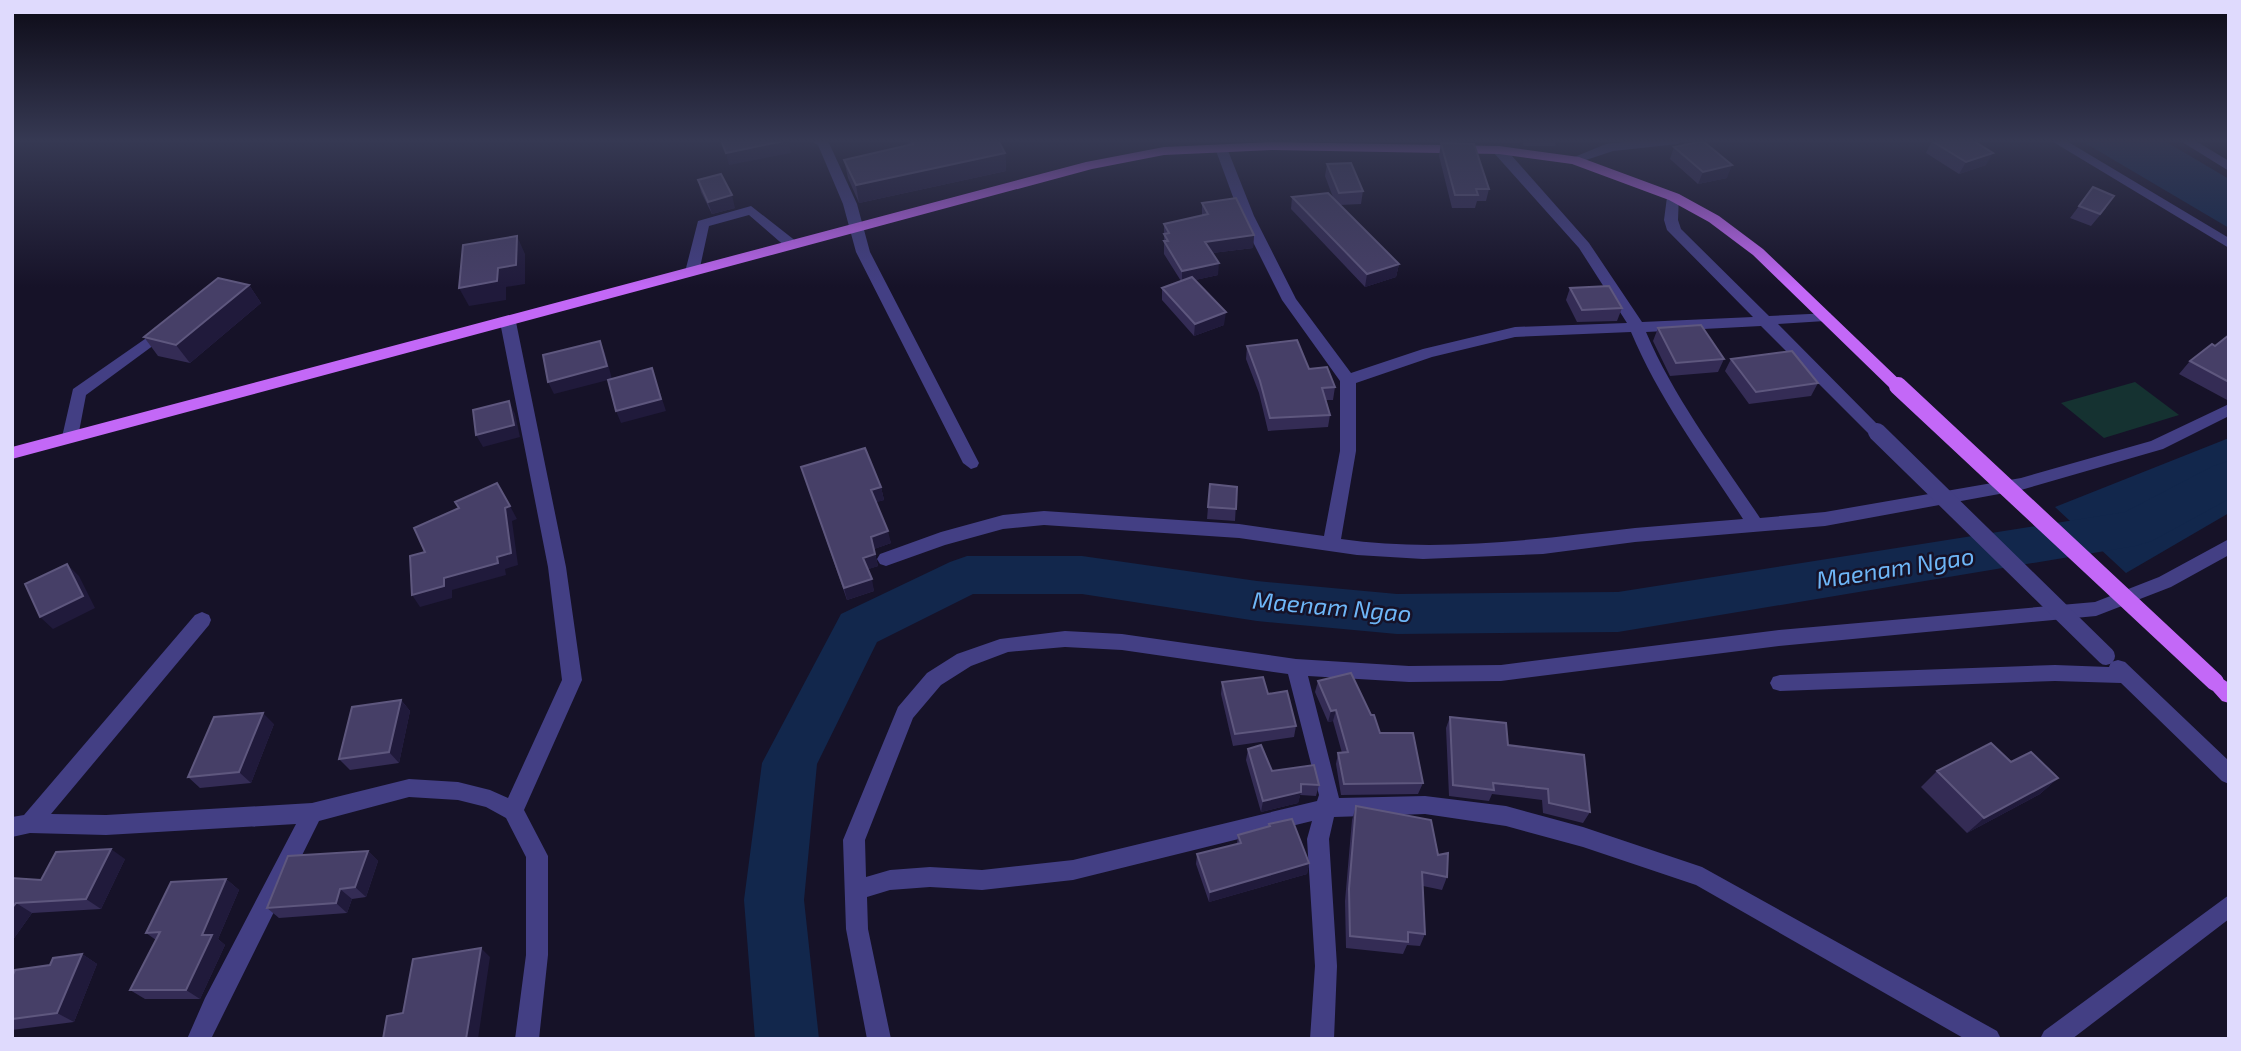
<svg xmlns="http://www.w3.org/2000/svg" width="2241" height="1051" viewBox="0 0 2241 1051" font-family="'Exo 2',sans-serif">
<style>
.green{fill:#153231}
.water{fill:#12274c}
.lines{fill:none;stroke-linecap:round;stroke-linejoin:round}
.river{fill:#12274c;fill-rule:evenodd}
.minor{fill:#433f84;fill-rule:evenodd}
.major{fill:#c368f7;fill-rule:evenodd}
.minor-bridge{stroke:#433f84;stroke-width:18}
.major-bridge{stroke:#c368f7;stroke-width:18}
.wall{fill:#342c55}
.shaded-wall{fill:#201a3b}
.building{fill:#463f67;stroke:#5e577e;stroke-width:2}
.labels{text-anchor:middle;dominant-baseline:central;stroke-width:5;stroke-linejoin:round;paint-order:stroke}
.water-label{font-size:24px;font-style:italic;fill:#6eb6f7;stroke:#161228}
</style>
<rect width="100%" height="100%" fill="#161228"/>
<path class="green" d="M2135 382 2179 415 2104 438 2061 403Z"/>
<path class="water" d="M2080 140H2163L2229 179V228Z
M2229 438V513L2126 573 2055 507Z"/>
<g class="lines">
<path class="river" d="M2229 461V499L2152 541 2135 546 1618 632 1397 634 1257 621 1082 594H973L877 642 817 764 804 900 819 1039H755L744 900 762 763 841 614 950 562 967 556H1082L1257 581 1397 594 1618 592 2125 512 2213 466Z"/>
<path class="minor" d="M810 140H826L829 143 857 204 870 252 979 463 977 467 971 469 963 463 856 252 843 204 818 145Z
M1643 140H1684L1678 144 1613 151 1574 164 1567 160 1606 144Z
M2050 140H2065L2229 238V248Z
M2179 140H2194L2229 161V171Z
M1221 144 1227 148 1254 216 1296 299 1351 373 1423 349 1515 327 1627 323 1579 248 1494 153 1493 150 1499 146 1504 147 1589 243 1642 322 1753 317 1667 230 1664 220 1667 197 1669 194H1679L1678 220 1681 229 1769 316 1830 313 1832 316 1830 319 1825 321 1778 324 1885 432 1883 436H1871L1761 326 1646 332C1674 398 1720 458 1760 518L1825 512 2021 478 2151 441 2229 404V416L2163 449 2021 490 1825 526 1635 542 1543 554 1423 559 1357 555 1239 538 1044 525 1003 529 945 545 886 566 880 564 877 559 880 554 941 532 1003 515 1044 511 1239 524 1324 536 1340 451V381L1282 300 1240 216 1215 148ZM1631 332C1659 399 1704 459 1743 519 1707 522 1671 525 1635 528 1538 539 1439 553 1341 539L1356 451V383L1432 357 1515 337Z
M751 206 797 242V248H787L749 215 709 226 699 272 692 276 687 275 685 272 698 221Z
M508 317 516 322 566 567 582 680 524 810 548 856V955L539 1039H515L526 955V857L506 818 486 807 458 800 409 797 319 821 211 1039H187L205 998 296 824 106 835 30 833 12 837V817L24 815 195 615 202 612 209 615 211 620 209 625 51 814 106 815 312 803 409 779 458 782 490 790 508 798 562 680 548 567 500 322Z
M168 323 173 325 176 328 173 331 86 395 78 437 70 443 64 441 62 437 73 389Z
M2229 539V555L2171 587 2096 616 1779 646 1501 681 1409 682 1308 676 1339 798 1425 796 1506 806 1583 827 1702 867 1997 1031 2001 1039H1965L1696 885 1583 847 1506 826 1425 814 1334 817 1329 839 1337 966 1334 1039H1310L1315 966 1307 839 1312 821 1073 880 982 890 930 887 890 890 867 897 868 929 891 1039H867L846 929 843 840 898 707 927 673 957 654 1000 639 1065 631 1122 634 1296 659 1409 666 1501 665 1779 630 2095 602 2159 577ZM1065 647 1122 650 1288 674 1319 795 1317 801 1073 860 982 870 930 867 890 870 866 877 865 840 913 718 941 685 971 666 1008 652Z
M2118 660 2125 662 2229 761V784L2222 781 2121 683 2055 681 1780 691 1773 689 1770 683 1773 677 1780 675 2055 665 2109 667 2111 662Z
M2229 895V919L2072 1039H2040L2044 1031Z"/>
<path class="major" d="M1272 142 1499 146 1579 157 1679 194 1719 216 1763 249 1906 386 1898 391 1892 390 1753 255 1709 222 1669 200 1572 164 1499 154 1272 150 1164 155 1092 169 12 459V447L1086 162 1164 147Z
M2215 674 2229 683V703L2222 701 2205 682 2208 676Z"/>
<path class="minor-bridge" d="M1877 432 2106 656"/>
<path class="major-bridge" d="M1898 386 2215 682"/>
</g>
<path class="wall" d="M907 140H998L1005 153 1006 171 859 203 848 178 844 160 908 145Z
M1434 140H1521L1520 143 1435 142Z
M1522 140H1556L1555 146H1524Z
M1932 141 1986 165 1959 174 1926 153Z
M1441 143 1489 189 1486 201H1477L1475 208H1452L1439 156Z
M1674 147 1727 178 1698 184 1670 159Z
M1327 164 1363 191 1361 204 1340 205 1399 264 1396 277 1365 287 1291 209 1292 197 1334 200 1325 176Z
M698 180 735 208 712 214 701 192Z
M1202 203 1254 235 1253 248 1212 253 1218 275 1195 280 1224 325 1194 336 1162 300V288L1181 281 1164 254V224L1202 216Z
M2079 206 2106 208 2091 226 2070 218Z
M249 285 261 303 190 363 158 356 144 337Z
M1570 288 1622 308 1617 321 1577 322 1566 300Z
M1658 328 1724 359 1718 372 1670 376 1653 341Z
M2229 335V401L2179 374 2190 361 2215 346Z
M1247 346 1309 369 1335 387 1333 400H1326L1330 415 1328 427 1268 431 1259 393 1246 359Z
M1731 359 1818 383 1811 396 1749 404 1725 371Z
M801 467 881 487 884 500 876 502 891 543 874 549 878 566 868 569 874 591 847 600Z
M1237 487 1235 521 1207 519 1208 507Z
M1318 681 1371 715 1380 733 1423 783 1418 794 1341 795 1336 764 1338 753H1342L1333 721 1328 722 1315 692Z
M1222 682 1268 694 1296 726 1294 737 1233 746 1221 694Z
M401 700 410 711 399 763 350 770 339 759Z
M1450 717 1508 745 1590 812 1583 823 1543 813 1542 800 1492 794 1489 801 1449 796 1446 728Z
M274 724 251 783 200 788 188 777Z
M1248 749 1272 771 1319 785 1316 796 1300 795 1298 803 1261 812 1246 760Z
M2011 762 2058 778 2040 794 1967 833 1921 787 1937 771Z
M1356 806 1438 855 1447 877 1442 890 1423 886 1425 934 1420 946 1407 945 1403 954 1346 948 1345 901 1352 820Z
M1269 824 1309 863 1307 874 1209 902 1196 864 1197 854 1237 844 1238 835 1269 827Z
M368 851 378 861 366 897 352 899 347 913 279 918 267 908Z
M125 859 101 909 32 913 12 941V878L41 880Z
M226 879 239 890 218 939 225 945 200 999H145L130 990 156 940 146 933Z
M82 954 97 964 74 1022 12 1030V977L50 965Z"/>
<path class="shaded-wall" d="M788 140 791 153 729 165 726 153Z
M1005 153 1006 171 859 203 856 185Z
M1993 153 1986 165 1959 174 1966 162Z
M1732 165 1727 178 1698 184 1703 172Z
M732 195 735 208 712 214 708 202Z
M1254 235 1253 248 1204 254 1205 242Z
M517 236 525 254V284L506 287V300L469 306 459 288Z
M1219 263 1218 275 1182 283V271Z
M1399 264 1396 277 1365 287 1367 274Z
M249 285 261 303 190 363 176 345Z
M1226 312 1224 325 1194 336 1195 324Z
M600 341 605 353 612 379 554 394 548 382Z
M652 368 666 411 621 423 616 411Z
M509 401 515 414 520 437 483 447 476 435Z
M881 487 884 500 874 503 871 490Z
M510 506 517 519 512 521 518 565 505 569 506 575 452 590V598L420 607 412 595 444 578 497 557 505 508Z
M888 531 891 543 874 549 871 537Z
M875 554 878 566 866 570 863 558Z
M67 564 79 576 95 608 53 629 40 617Z
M872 579 874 591 847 600 844 588Z
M401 700 410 711 399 763 389 752Z
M1336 710 1333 721 1328 722 1331 711Z
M263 713 274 724 251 783 239 772Z
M2058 778 2040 794 1967 833 1984 818Z
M1301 792 1298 803 1261 812 1263 801Z
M111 849 125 859 101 909 86 899Z
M368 851 378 861 366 897 355 887Z
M1309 863 1307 874 1209 902 1210 892Z
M226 879 239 890 218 939 225 945 200 999 186 990 202 935Z
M340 889 352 899 347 913 336 903Z
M16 903 32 913 12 941V908Z
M481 948 490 957 478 1039H466Z
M82 954 97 964 74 1022 57 1013Z"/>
<path class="building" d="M721 140H788L726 153Z
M911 140H998L1005 153 856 185 844 160 913 144Z
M1934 140H1972L1993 153 1966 162 1932 141Z
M1703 141 1732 165 1703 172 1674 147Z
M1441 143 1474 144 1489 189H1476L1478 195H1455Z
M1351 163 1363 191 1339 193 1327 164Z
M721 174 732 195 708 202 698 180Z
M2093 187 2114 196 2100 214 2079 206Z
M1328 193 1399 264 1367 274 1292 197Z
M1236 198 1254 235 1205 242 1219 263 1182 271 1164 241H1168L1164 234 1169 233 1164 224 1208 214 1202 203Z
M517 236 516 265 498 268 497 281 459 288 463 245Z
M1192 277 1226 312 1195 324 1162 288Z
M218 278 249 285 176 345 144 337Z
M1609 286 1622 308 1582 310 1570 288Z
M1701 325 1724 359 1676 363 1658 328Z
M2229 335V382L2190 361 2212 344 2215 346Z
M1297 340 1309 369 1327 367 1335 387 1322 388 1330 415 1270 418 1260 381 1247 346Z
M600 341 607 366 548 382 543 355Z
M1792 351 1818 383 1756 392 1731 359Z
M652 368 661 399 616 411 608 380Z
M509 401 514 425 476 435 473 410Z
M865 448 881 487 871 490 888 531 871 537 875 554 863 558 872 579 844 588 801 467Z
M497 483 510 506 505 508 511 553 497 557 498 563 444 578V586L412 595 410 556 425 552 414 528 459 508 455 502Z
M1210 484 1237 487 1236 509 1208 507Z
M67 564 83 596 40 617 25 584Z
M1351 673 1371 715H1374L1380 733H1413L1423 783 1344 784 1338 753 1348 752 1336 710 1331 711 1318 681Z
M1263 677 1268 694 1287 691 1296 726 1235 734 1222 682Z
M401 700 389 752 339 759 352 707Z
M263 713 239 772 188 777 214 717Z
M1450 717 1506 723 1508 745 1584 755 1590 812 1549 803 1548 789 1493 783 1494 790 1453 785Z
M1991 743 2011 762 2031 752 2058 778 1984 818 1937 771Z
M1261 745 1272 771 1314 765 1319 785 1301 784V792L1263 801 1248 749Z
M1356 806 1431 820 1438 855 1448 853 1447 877 1422 872 1425 934 1408 932V942L1350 936 1349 889Z
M1292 819 1309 863 1210 892 1197 854 1241 843 1238 835 1270 826 1269 824Z
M111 849 86 899 16 903 12 908V878L41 880 56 852Z
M368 851 355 887 340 889 336 903 267 908 288 856Z
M226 879 202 935H212L186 990H130L160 932 146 933 171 882Z
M481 948 466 1039H383L387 1016 403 1013 413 959Z
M82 954 57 1013 12 1019V977L15 970 50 965 53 958Z"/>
<linearGradient id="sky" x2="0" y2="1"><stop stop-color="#0c0a16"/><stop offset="0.49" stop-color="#363953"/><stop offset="1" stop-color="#363953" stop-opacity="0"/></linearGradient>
<rect width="2241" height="287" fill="url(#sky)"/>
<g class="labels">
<g class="water-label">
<text transform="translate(1895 567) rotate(-9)">Maenam Ngao</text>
<text transform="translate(1332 606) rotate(5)">Maenam Ngao</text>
</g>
</g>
<rect width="2241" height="1051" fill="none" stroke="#dfdafd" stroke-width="28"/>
</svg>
